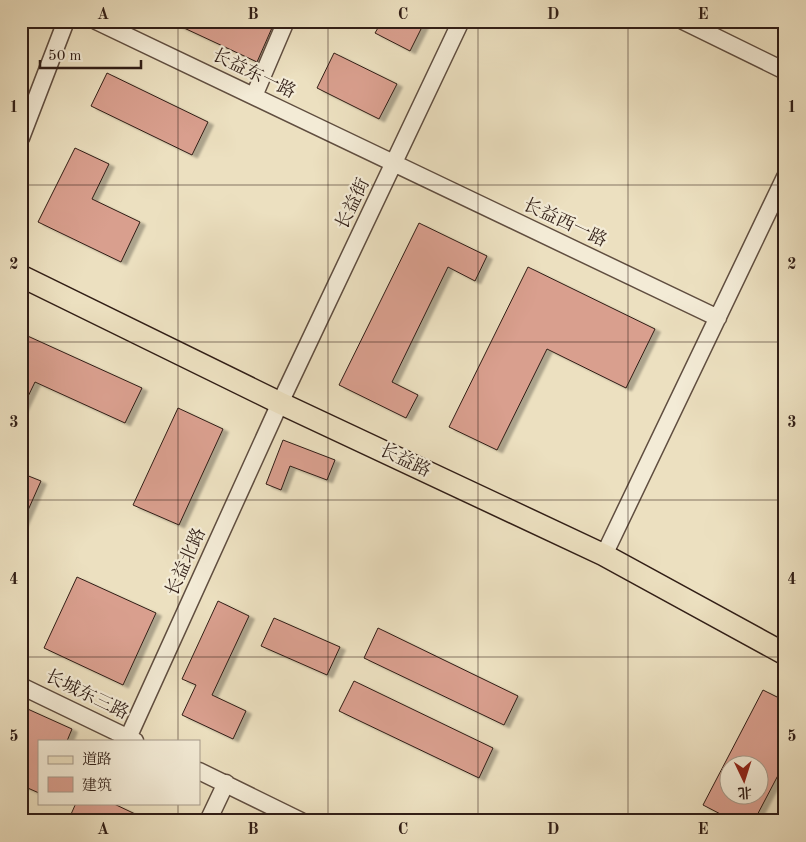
<svg xmlns="http://www.w3.org/2000/svg" width="806" height="842" viewBox="0 0 806 842" font-family="'Old Standard TT','Noto Serif SC',serif">
<style>
.building{fill:#d99f8e;stroke:#311e16;fill-rule:evenodd;filter:url(#shadow)}
.lines{fill:none;stroke-linecap:round;stroke-linejoin:round}
.minor-casing{stroke:#604e40;stroke-width:19}
.major-casing{stroke:#311e16;stroke-width:24}
.minor{stroke:#f3ebd6;stroke-width:16}
.major{stroke:#ece0c0;stroke-width:21}
.grid{fill:none;stroke:#311e16;stroke-width:1;stroke-opacity:0.55}
.labels{text-anchor:middle;dominant-baseline:central;stroke-width:4.5;stroke-linejoin:round;paint-order:stroke}
.street-label{font-size:18px;fill:#311e16;stroke:#f3ebd6}
.neatline{fill:none;stroke:#311e16;stroke-width:2}
.grid-label{font-size:16px;text-anchor:middle;font-weight:bold;fill:#311e16}
</style>
<defs>
<filter id="shadow"><feDropShadow dx="5.5" dy="3" stdDeviation="1" flood-color="#0004"/></filter>
</defs>
<rect width="100%" height="100%" fill="#ece0c0"/>
<filter id="stains"><feTurbulence type="fractalNoise" baseFrequency=".004" numOctaves="4"/><feColorMatrix values="0 0 0 0 .2 0 0 0 0 .09 0 0 0 0 .02 0 0 0 .5 -.17"/></filter>
<radialGradient id="worn" r=".72"><stop offset=".6" stop-color="#630" stop-opacity="0"/><stop offset="1" stop-color="#630" stop-opacity=".3"/></radialGradient>
<path class="building" d="M169 21H229L240 26 242 21H275L257 62Z
M382 21H425L410 51 375 33Z
M334 53 397 84 379 119 317 88Z
M107 73 208 122 192 155 91 106Z
M75 148 109 164 92 199 140 222 121 262 38 222Z
M419 223 487 256 475 281 448 267 392 382 418 395 406 418 339 385Z
M528 267 655 329 626 388 547 349 497 450 449 427Z
M21 333 142 388 125 423 35 382 21 411Z
M178 408 223 429 179 525 133 505Z
M283 440 335 460 327 480 290 466 281 490 266 484Z
M21 473 41 481 21 526Z
M77 577 156 613 123 685 44 648Z
M218 601 249 616 212 695 246 711 233 739 182 715 196 685 182 679Z
M274 618 340 647 327 675 261 646Z
M378 628 518 696 504 725 364 658Z
M354 681 493 748 479 778 339 711Z
M763 690 785 701V762L754 821H734L703 805ZM728 764H758V794H728Z
M21 706 72 729 67 741H39V793L21 785Z
M76 803H112L150 821H68Z"/>
<g class="lines">
<defs>
<path id="minor" d="M96 21 718 318
M683 21 785 71
M254 96 286 21
M21 138 66 21
M604 555 785 177
M21 686 135 741
M128 738 280 403 461 21
M199 771 301 821
M208 821 226 783"/>
<path id="major" d="M21 276 280 403 604 555 785 654"/>
</defs>
<use href="#minor" class="minor-casing"/>
<use href="#major" class="major-casing"/>
<use href="#minor" class="minor"/>
<use href="#major" class="major"/>
</g>
<path class="grid" d="M178 21V741M328 21V821M478 21V821M628 21V821M21 185H785M21 342H785M21 500H785M21 657H785M178 803V821"/>
<g class="labels">
<g class="street-label">
<text transform="translate(254 74) rotate(26)">长益东一路</text>
<text transform="translate(353 204) rotate(-64)">长益街</text>
<text transform="translate(565 223) rotate(25)">长益西一路</text>
<text transform="translate(405 461) rotate(25)">长益路</text>
<text transform="translate(186 562) rotate(-66)">长益北路</text>
<text transform="translate(87 695) rotate(26)">长城东三路</text>
</g>
</g>
<rect width="806" height="842" fill="none" stroke="#ece0c0" stroke-width="55"/>
<rect x="38" y="740" width="162" height="65" fill="#f3ebd6" stroke="#a59989"/>
<rect x="48" y="756" width="25" height="8" fill="#ece0c0" stroke="#a59989"/>
<text x="82" y="764" font-size="15" fill="#311e16">道路</text>
<rect x="48" y="777" width="25" height="15" fill="#d99f8e" stroke="#a59989"/>
<text x="82" y="790" font-size="15" fill="#311e16">建筑</text>
<g transform="translate(744 780) rotate(176)"><circle r="24" fill="#f3ebd6" stroke="#a59989"/>
<path d="M0-4L9 19L0 12L-9 19Z" fill="#8f2418"/>
<text y="-8" font-size="14" font-weight="bold" text-anchor="middle" fill="#311e16">北</text>
</g>
<path d="M40 60v8h101v-8" fill="none" stroke="#311e16" stroke-width="2.5"/>
<text x="48" y="60" font-size="15" fill="#311e16" stroke="#f3ebd6" stroke-width="4" paint-order="stroke">50 m</text>
<rect x="28" y="28" width="750" height="786" class="neatline"/>
<g class="grid-label">
<text x="103" y="19">A</text>
<text x="253" y="19">B</text>
<text x="403" y="19">C</text>
<text x="553" y="19">D</text>
<text x="703" y="19">E</text>
<text x="14" y="112">1</text>
<text x="792" y="112">1</text>
<text x="14" y="269">2</text>
<text x="792" y="269">2</text>
<text x="14" y="427">3</text>
<text x="792" y="427">3</text>
<text x="14" y="584">4</text>
<text x="792" y="584">4</text>
<text x="14" y="741">5</text>
<text x="792" y="741">5</text>
<text x="103" y="834">A</text>
<text x="253" y="834">B</text>
<text x="403" y="834">C</text>
<text x="553" y="834">D</text>
<text x="703" y="834">E</text>
</g>
<rect width="100%" height="100%" filter="url(#stains)"/>
<rect width="100%" height="100%" fill="url(#worn)"/>
</svg>
